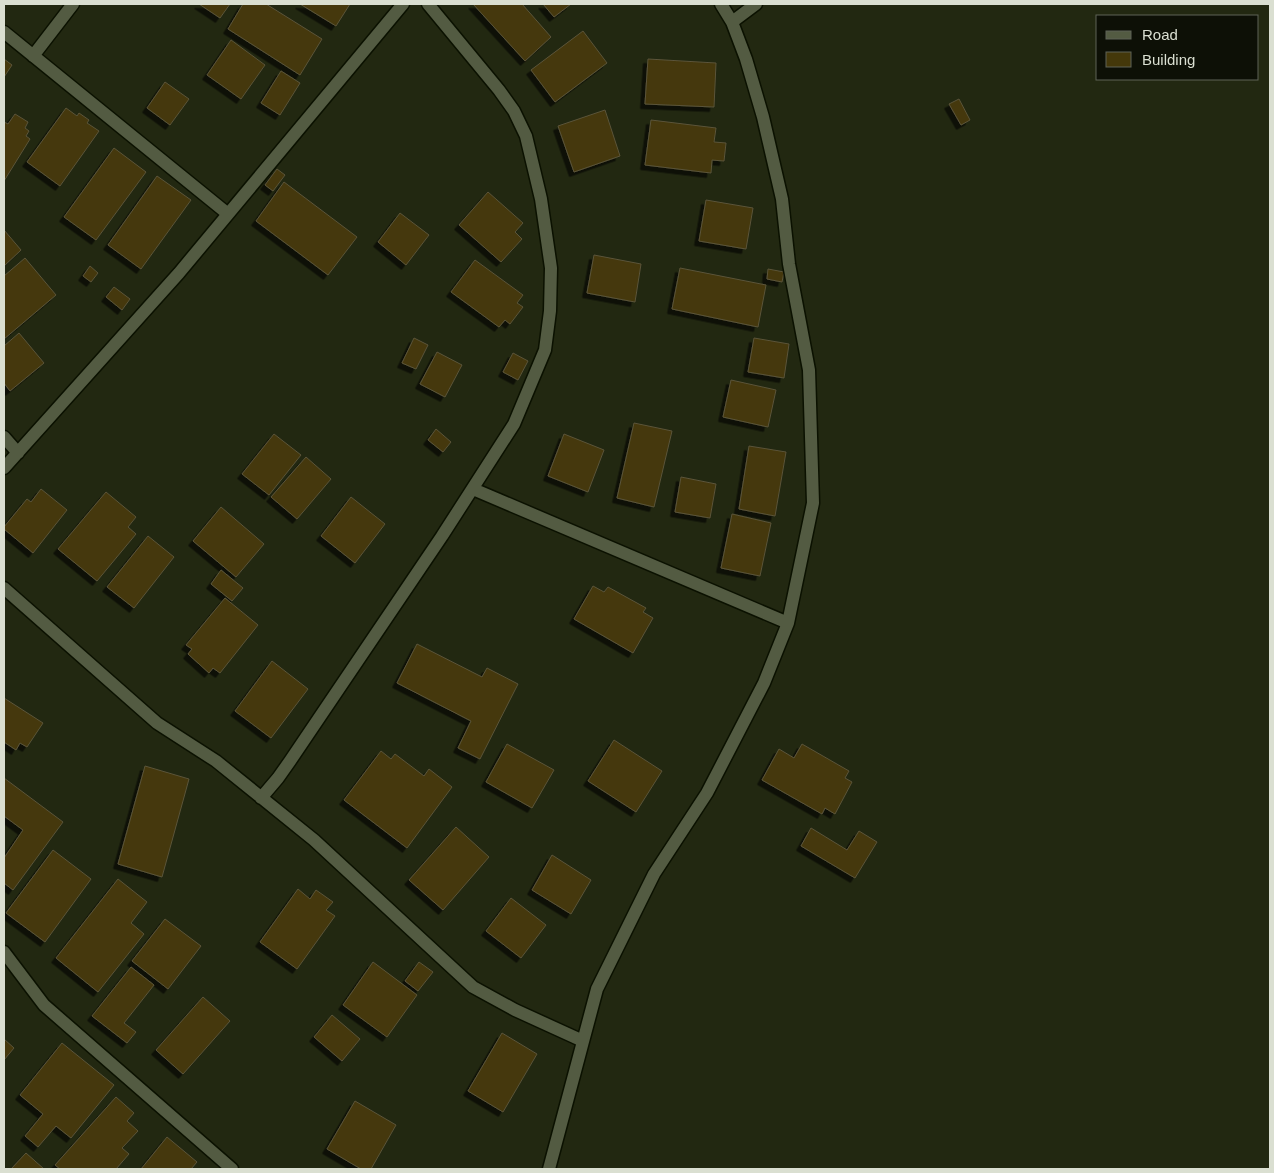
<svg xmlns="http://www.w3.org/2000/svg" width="1274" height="1173" viewBox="0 0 1274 1173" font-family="Helvetica,sans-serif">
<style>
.building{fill:#44380a;stroke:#5b543a;filter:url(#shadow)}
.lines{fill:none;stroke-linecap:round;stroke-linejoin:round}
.minor-casing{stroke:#0b1100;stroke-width:15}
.minor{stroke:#535b42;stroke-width:12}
</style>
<defs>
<filter id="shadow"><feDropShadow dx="-4.5" dy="4.5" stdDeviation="0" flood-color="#0009"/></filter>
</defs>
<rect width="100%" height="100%" fill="#222811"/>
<path class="building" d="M199 4H230L220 18Z
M243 4H266L322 39 300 75 228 29Z
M300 4H350L336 26Z
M473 4H522L551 37 525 61Z
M543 4H571L554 17Z
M583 31 607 63 555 102 531 70Z
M231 40 265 65 241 99 207 75Z
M4 59 12 65 4 77Z
M648 59 716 63 714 107 645 104Z
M281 71 300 83 280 115 261 103Z
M165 82 189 99 170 125 147 108Z
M959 99 970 120 961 125 949 104Z
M66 108 77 116 79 113 89 120 87 123 99 131 60 186 27 162Z
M605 110 620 156 574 172 558 126Z
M15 114 28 122 25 128 29 131 26 136 30 139 4 181V122L8 124Z
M651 120 716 128 714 142 726 143 724 161 712 160 711 173 645 165Z
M114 148 146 172 96 240 64 217Z
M277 169 285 175 273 191 265 185Z
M157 176 191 200 141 269 108 245Z
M284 182 357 237 328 275 256 221Z
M488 192 523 223 515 232 522 239 501 262 459 225Z
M706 200 753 208 746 249 699 241Z
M400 213 429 235 406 265 378 242Z
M4 230 21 250 4 266Z
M594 255 641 264 635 302 587 293Z
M25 258 56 295 4 339V276Z
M475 260 523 295 517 303 523 307 510 324 505 320 499 327 451 292Z
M90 266 98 273 91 282 83 276Z
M680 268 766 285 758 327 672 309Z
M768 269 784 272 782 282 767 279Z
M114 287 130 299 122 310 106 297Z
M19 333 44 363 10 391 4 383V346Z
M414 338 428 345 416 369 402 363Z
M754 338 789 344 784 378 748 372Z
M437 352 462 365 445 397 420 384Z
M513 353 528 361 518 380 503 372Z
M731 380 776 390 768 427 723 417Z
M634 423 672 431 654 507 617 498Z
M436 429 451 442 443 452 428 440Z
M274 434 301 455 269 495 242 474Z
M564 434 604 450 588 492 548 476Z
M749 446 786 452 775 516 739 509Z
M306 457 331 479 297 519 271 497Z
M681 477 716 484 710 518 675 512Z
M41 489 67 510 33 553 4 529V527L27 499 31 502Z
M106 492 136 517 128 527 136 534 97 581 58 549Z
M351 497 385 524 355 563 321 536Z
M221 507 264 544 236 577 193 541Z
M732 514 771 523 760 576 721 568Z
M148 536 174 557 134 608 107 587Z
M221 570 243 588 232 601 211 584Z
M593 586 604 592 608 587 646 608 643 612 653 618 633 653 574 619Z
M225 598 258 625 220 673 213 668 209 673 188 654 192 649 186 645Z
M417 644 482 677 487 668 518 684 480 759 458 748 471 721 397 683Z
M272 661 308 689 271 738 235 711Z
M4 698 43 723 27 747 20 743 16 750 4 742Z
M614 740 662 771 636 812 588 781Z
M507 744 554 770 532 808 486 782Z
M802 744 849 771 845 778 852 782 835 814 825 808 822 814 762 780 779 749 794 758Z
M381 751 391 759 395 754 424 776 429 769 452 787 407 848 344 800Z
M145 766 189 779 162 877 118 864Z
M4 778 63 822 13 890 4 883V858L23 830 4 816Z
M456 827 489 857 443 910 409 880Z
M811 828 847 850 859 831 877 842 855 878 801 846Z
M53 850 91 879 45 942 6 913Z
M552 855 591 880 571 914 532 890Z
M118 879 147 902 131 923 144 934 98 992 56 958Z
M298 889 310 899 316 890 333 902 326 910 335 916 297 969 260 942Z
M511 898 546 925 521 958 486 931Z
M165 919 201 946 168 989 132 961Z
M373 962 417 995 387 1037 343 1005Z
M419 962 433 972 418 991 405 981Z
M131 967 154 985 124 1023 136 1032 127 1043 92 1016Z
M203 997 230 1021 183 1074 156 1050Z
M332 1015 360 1039 342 1061 314 1037Z
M502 1033 537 1054 503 1112 468 1091Z
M4 1039 14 1048 4 1060Z
M62 1043 114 1085 71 1138 56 1126 38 1147 25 1136 43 1114 20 1095Z
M116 1097 134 1113 127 1121 138 1131 122 1148 129 1154 116 1169H60L55 1165Z
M355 1101 396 1125 371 1169H361L327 1149Z
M167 1137 197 1162 191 1169H141Z
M26 1153 44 1169H11Z"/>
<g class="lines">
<defs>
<path id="minor" d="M721 4 732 22 756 4
M4 32 228 214
M33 56 73 4
M4 437 18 453
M4 468 179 273 403 4
M473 489 788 623
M4 588 157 723 216 761 314 840 473 987 515 1010 583 1041
M261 798 278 778 290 761 442 536 514 424 545 350 550 311 551 268 541 199 526 136 514 111 499 90 428 4
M4 952 44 1005 232 1169
M549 1169 597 989 654 874 707 793 764 683 788 623 813 503 809 370 789 264 782 199 763 117 746 59 732 22"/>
</defs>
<use href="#minor" class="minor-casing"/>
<use href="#minor" class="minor"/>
</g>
<rect width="1274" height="1173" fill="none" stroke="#dadfd1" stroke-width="10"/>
<rect x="1096" y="15" width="162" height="65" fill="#0d1006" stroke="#5f6357"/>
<rect x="1106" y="31" width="25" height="8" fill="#535b42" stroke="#5f6357"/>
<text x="1142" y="40" font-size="15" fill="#dadfd1">Road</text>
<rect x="1106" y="52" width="25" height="15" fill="#44380a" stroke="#5f6357"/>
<text x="1142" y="65" font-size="15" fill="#dadfd1">Building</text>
</svg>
